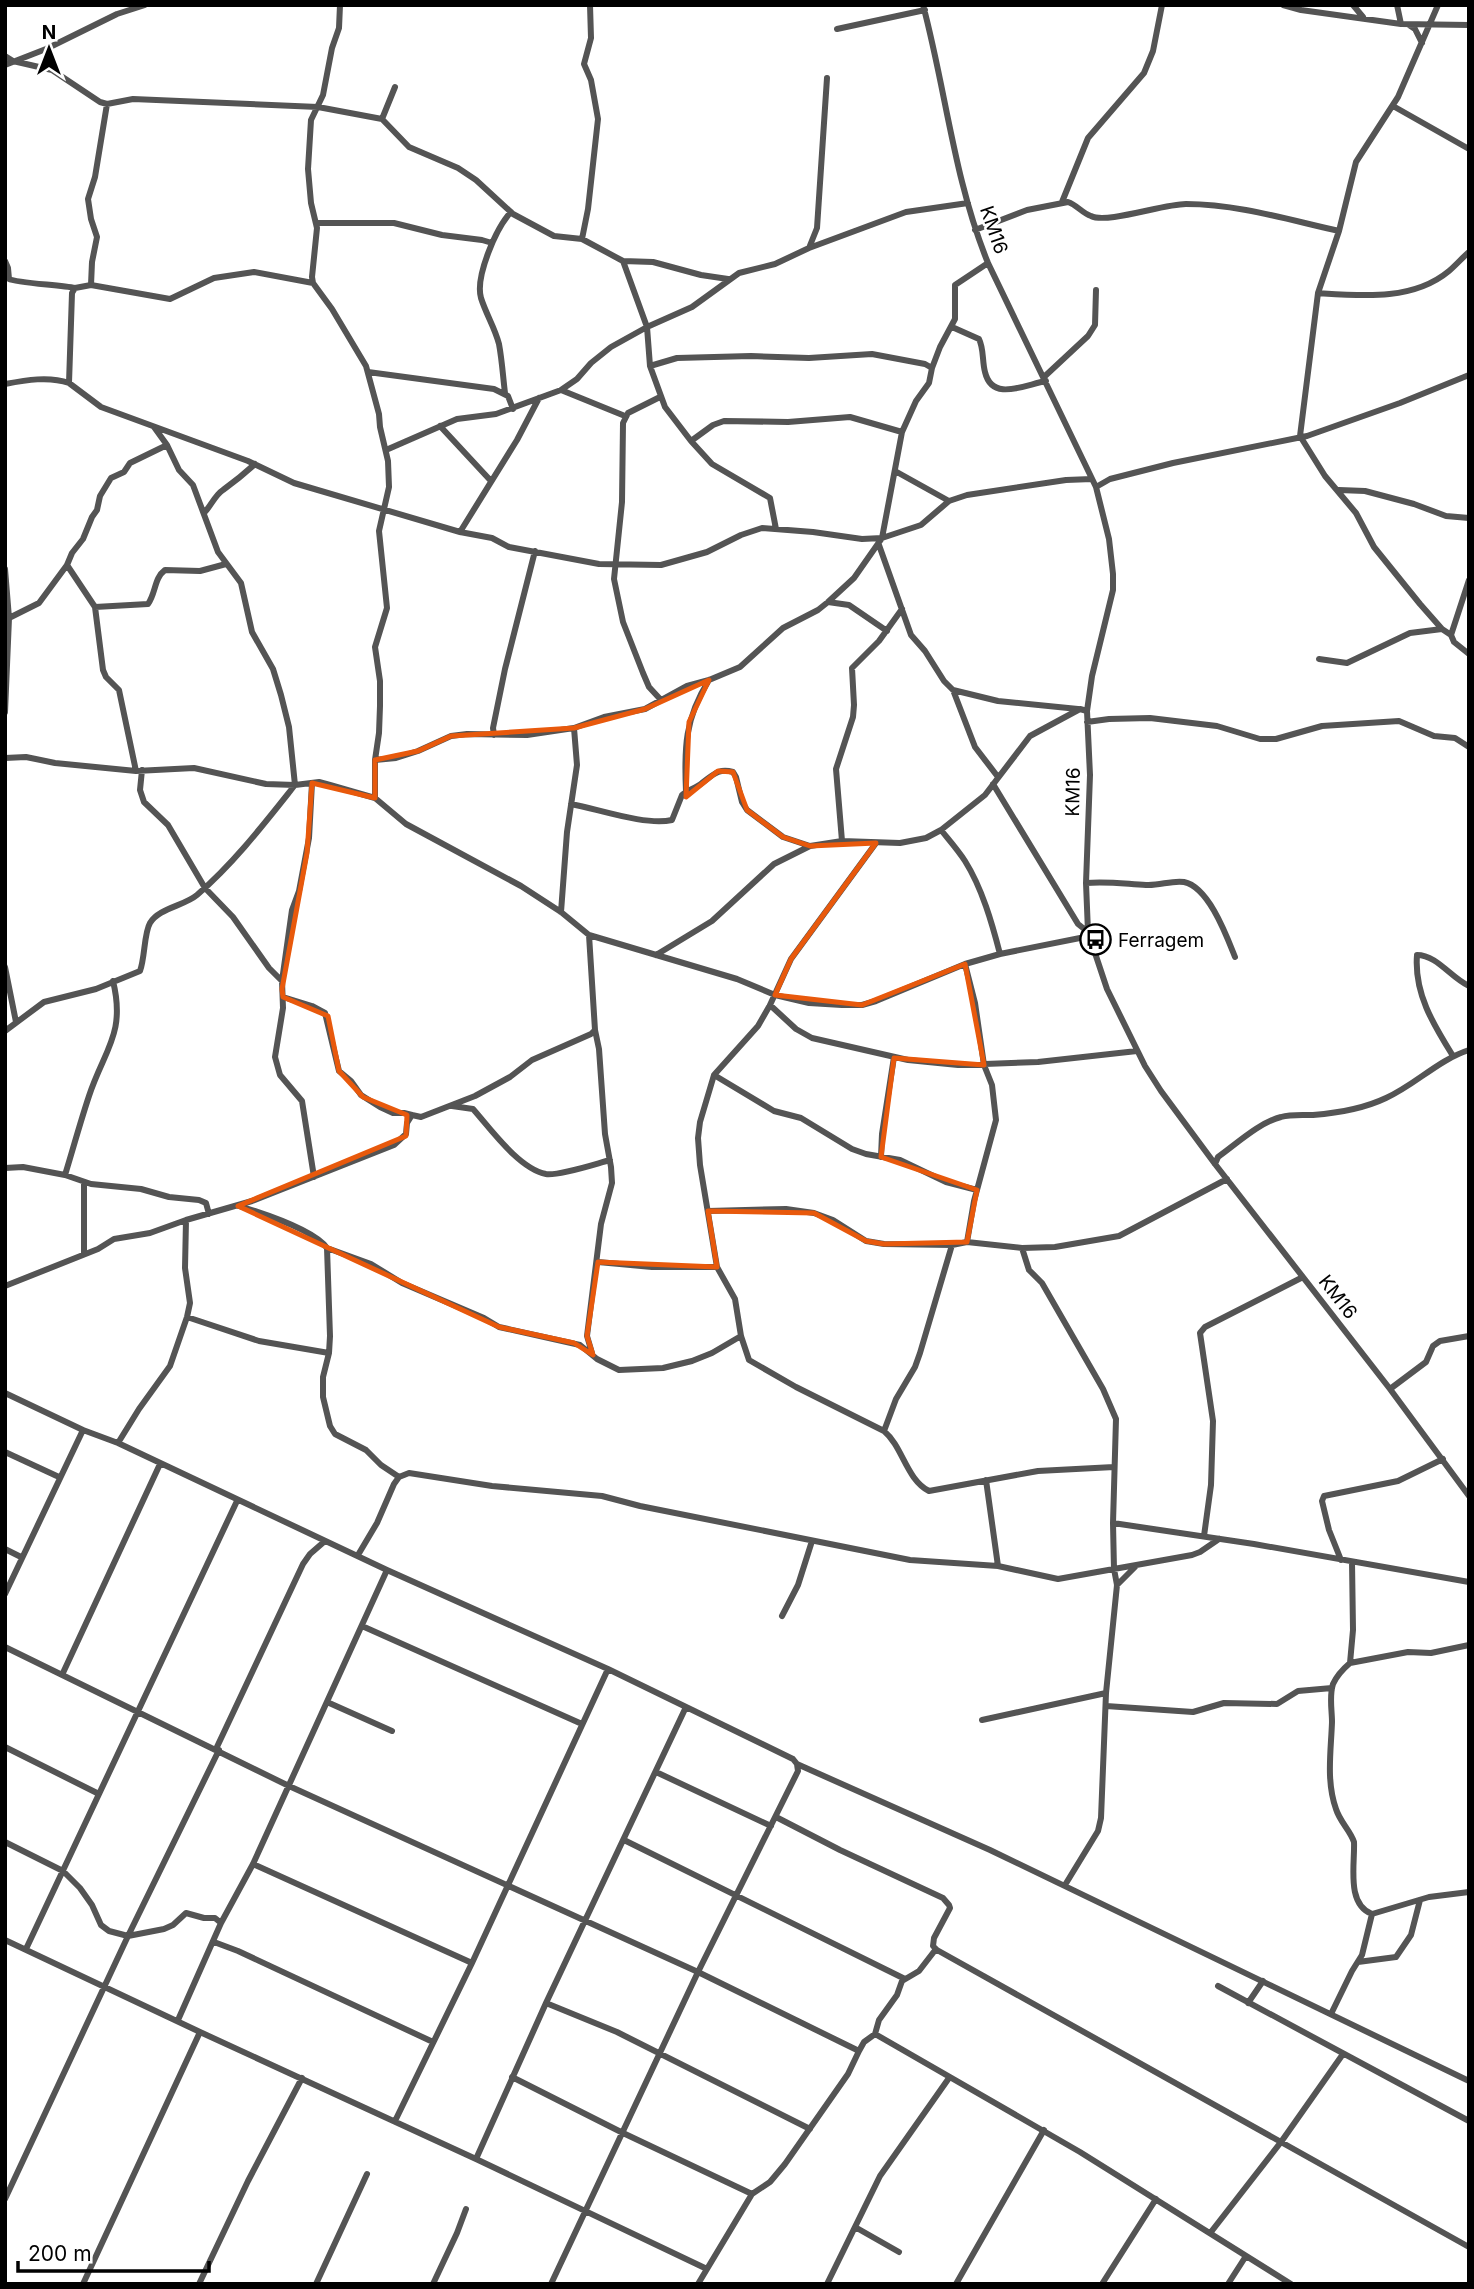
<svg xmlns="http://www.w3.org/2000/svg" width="1474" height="2289" viewBox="0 0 1474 2289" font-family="Inter,sans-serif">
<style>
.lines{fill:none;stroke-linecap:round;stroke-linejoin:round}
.minor{stroke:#545454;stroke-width:6}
.marked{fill:none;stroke:#e8590c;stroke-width:5;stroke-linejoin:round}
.labels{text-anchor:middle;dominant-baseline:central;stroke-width:5;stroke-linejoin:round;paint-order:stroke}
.street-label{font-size:19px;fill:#000;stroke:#fff}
.poi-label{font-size:19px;fill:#000;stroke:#fff;text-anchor:start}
</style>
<rect width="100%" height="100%" fill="#fff"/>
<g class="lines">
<path class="minor" d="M340 5 339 28 332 48 323 95 311 120 308 169 311 203 317 228 312 277 313 283 332 309 366 366 379 414 380 427 388 461 389 487 379 531 387 608 375 647 380 681V706L379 733 375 760V798
M923 5C946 91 954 180 988 263L1096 487 1109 539 1113 574V590L1092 676 1087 711 1090 775 1086 883 1088 932 1107 989 1145 1066 1161 1091 1215 1164 1390 1389 1469 1496
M1283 5 1301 10 1401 24 1469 25
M1353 5 1363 17
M1397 5 1401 24
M1438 5 1398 97 1356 162 1339 231 1318 293 1300 436 1325 476 1356 513 1374 547 1420 604 1442 629 1451 635
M1409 25 1415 29 1422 43
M837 29 925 10
M5 56 13 61 52 70 100 102 107 104 133 99 318 107 382 119 409 147 458 168 476 180 513 214 554 236 582 239 623 261 653 262 701 275 728 279
M5 65 46 49 117 14 145 5
M1393 106 1469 149
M382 119 395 87
M1062 202 1088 138 1144 73 1153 51 1162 5
M317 223H394L442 235 482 240 492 243
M975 230 1027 210 1068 202C1077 205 1082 213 1091 216 1107 224 1163 204 1186 204 1238 204 1289 220 1339 231
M582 239 588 209 598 119 591 80 584 64 591 38 590 5
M809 248 817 228 827 78
M5 261 8 268 9 279C16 283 61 285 75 288
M623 261 647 327 650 366 665 407 691 441 712 464 770 498 776 529
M91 285 92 262 97 237 91 219 88 199 95 177 107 104
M1318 293C1362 296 1413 301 1449 271 1456 265 1462 258 1469 252
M952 327 979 339C984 349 982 361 985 372 992 402 1024 385 1046 381
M650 366 677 358 751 356 809 358 872 354 925 364 932 368
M368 372 494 389 508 396 513 409
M1044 377 1088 336 1095 325 1096 290
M69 383 72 293 75 288 91 285 170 299 214 278 254 272 313 283
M5 384C26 380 49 376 69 383L101 407 248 461 294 483 460 532 492 538 509 547 599 564 661 565 707 552 741 535 762 528 813 532 862 539 882 538 921 525 949 501 967 495 1066 480 1092 479
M561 390 625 416
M505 393C503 377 502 360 499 344 495 328 486 314 481 298 475 277 496 228 511 212
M660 397 628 413 623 423 622 502 614 579 623 622 643 673 649 687 661 700
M440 426 491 481
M691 441 713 425 724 421 788 422 850 417 902 432
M386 450 457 419 496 414 561 390 577 379 591 363 611 347 647 327 692 307 739 273 775 264 809 248 906 212 968 203
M895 471 949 501
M1096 487 1110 479 1173 463 1307 436 1400 403 1469 375
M1339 490 1365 491 1414 504 1446 516 1469 518
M204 513C211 506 215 495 223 490 234 482 244 474 255 464
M460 532 517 440 539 398
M879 545 911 635 925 651 944 681 953 690 975 747 998 777
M67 565 95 607 103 670 106 677 119 690 136 771
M5 569 9 618 5 712
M1469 580 1451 635 1454 642 1469 654
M828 602 849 605 887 631
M95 607 148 604C156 593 154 578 165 570L200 571 226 564
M9 618 39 603 67 565 72 553 83 539 92 517 97 510 100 496 111 478 124 472 130 463 167 445
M1319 659 1347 663 1410 633 1442 629
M953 690 998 701 1078 709
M1087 722 1109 719 1150 718 1217 726 1260 739H1276L1322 726 1399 721 1434 736 1455 738 1469 747
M494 735 493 728 505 669 535 551
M5 758 26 757 55 763 136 771 194 768 266 784 295 785 319 782 330 785 375 798 406 824 521 886 561 912 589 935 737 979 775 995 809 1003 842 1005H862L876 1001 965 964 1000 954 1090 936
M375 760 396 758 418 751 451 736 467 734 527 735 574 728 604 717 645 709 687 686 709 680 740 667 783 628 818 610 828 602 854 578 882 538 902 432 916 401 929 383 932 368 940 347 955 319V285L988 263
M142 770 140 790 144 802 168 825 205 888 233 917 269 968 282 981
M312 783 309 838 299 891 292 910 282 981 283 1008 275 1057 280 1075 302 1101 314 1177
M993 784 1078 924 1088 932
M686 791C684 748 685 718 709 680
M571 804C598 809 645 826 672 820L682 795C688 790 696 788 702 783 713 775 718 768 733 772L736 777 742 802 747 810 783 837 810 846
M941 830C949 840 958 850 965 861 982 888 992 923 1000 954
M842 841 836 769 853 717 854 705 852 668 879 641 902 609
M876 843 791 959 770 1005 758 1026 714 1075 700 1122 698 1138 700 1165 717 1267 735 1299 741 1336 749 1360 796 1387 884 1431C903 1447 906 1479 929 1491L1038 1471 1114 1467
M1086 883C1107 881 1126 884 1146 885 1159 886 1172 880 1184 882 1209 887 1227 937 1235 957
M561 912 567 832 577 765 574 728
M656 955 712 921 774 864 810 846 842 841 900 843 926 838 941 830 985 795 1030 736 1080 709 1087 711
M965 964 975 1003 984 1065 992 1085 996 1120 974 1201 967 1242
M5 967 16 1022
M283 997 312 1006 325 1013 339 1071 351 1081 361 1095 380 1107 393 1113H404L412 1115
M770 1005 796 1029 812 1038 908 1060 958 1065 1038 1062 1137 1051
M5 1031 44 1002 96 989 140 971C145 958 144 933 150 923 159 908 184 906 197 895 234 863 264 824 295 785L289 727 281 695 273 669 252 632 241 583 218 552 193 485 179 470 167 445 154 427
M1453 1056C1433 1024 1414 993 1417 955 1437 955 1451 978 1469 986
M714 1075 774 1111 801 1118 852 1149 866 1154 900 1160 946 1182 977 1190
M452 1106 473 1109C490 1128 519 1169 546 1174 559 1176 595 1164 610 1160
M881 1157 882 1134 894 1057
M1215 1164 1218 1157C1235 1145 1260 1122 1281 1117 1291 1114 1302 1115 1313 1115 1338 1113 1363 1109 1386 1098 1415 1085 1438 1060 1469 1050
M5 1168 23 1167 65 1175 91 1184 141 1189 169 1197 199 1200 206 1203 209 1214
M65 1175C73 1149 80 1123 89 1096 104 1050 126 1034 113 981
M84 1182V1254
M239 1206C262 1213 314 1230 327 1248L330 1336 329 1353 323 1377V1397L330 1426 335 1434 366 1450 381 1465 399 1477
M708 1211 786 1209 814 1213 833 1220 866 1241 884 1244 952 1245 967 1242 1022 1248 1055 1247 1119 1236 1227 1179
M327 1248 371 1264 402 1283 484 1318 499 1327 580 1345 597 1359 619 1370 663 1368 692 1361 712 1353 741 1336
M1022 1248 1029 1270 1042 1283 1103 1389 1116 1419 1113 1523 1114 1569 1117 1585 1106 1693 1101 1818 1098 1831 1065 1885
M598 1262 652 1267H717
M5 1286 98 1249 114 1239 150 1233 186 1220
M187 1317 259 1341 329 1353
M592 1353 587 1336 601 1224 612 1183 611 1167 605 1134 599 1049 595 1030
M1390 1389 1426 1362 1433 1346 1440 1341 1469 1336
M5 1393 83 1430 118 1443 387 1570 608 1669 793 1759 797 1764 990 1850 1469 2081
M884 1431 896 1399 915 1367 920 1353 952 1245
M118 1443 139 1409 170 1366 187 1317 190 1303 185 1268 186 1220 252 1201 394 1145 406 1134 407 1123 412 1115 421 1117 475 1096 510 1077 532 1060 591 1034 595 1030 589 935
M5 1452 59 1477
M986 1480 998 1566
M1113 1523 1254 1544 1469 1582
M1204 1536 1211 1485 1213 1421 1200 1333 1205 1327 1303 1277
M5 1549 21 1557
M358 1555 377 1523 394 1484 399 1477 409 1473 492 1486 602 1496 640 1506 910 1560 998 1566 1058 1579 1192 1555 1200 1552 1219 1539
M1341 1560 1329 1530 1322 1501 1324 1496 1398 1481 1443 1459
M1117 1585 1135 1567
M5 1594 83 1430
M782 1616 798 1585 812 1541
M362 1626 582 1724
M1469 1645 1431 1653 1408 1652 1350 1663C1343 1669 1337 1675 1333 1684 1329 1696 1332 1710 1332 1722 1331 1751 1326 1781 1336 1809 1340 1822 1350 1830 1354 1842 1355 1865 1346 1904 1372 1914L1429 1897 1469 1892
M5 1647 289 1786 698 1972 859 2051 864 2042 875 2034 1080 2152 1291 2284
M1350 1663 1353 1630 1352 1562
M62 1675 160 1464
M327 1702 392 1731
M1106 1706 1193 1712 1224 1703 1277 1704 1298 1691 1332 1688
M982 1720 1106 1693
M5 1747 99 1794
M216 1749 303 1564 310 1554 325 1541
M656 1772 771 1826
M776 1817 840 1850 943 1898 949 1905 950 1908 934 1938 933 1946 937 1950 1469 2247
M624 1840 905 1979
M5 1842 63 1871 80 1888 92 1905 101 1925 109 1931 128 1936 164 1929 173 1925 186 1913 204 1918H215L221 1923
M253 1864 472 1963
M5 1940 200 2032 476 2159 707 2269
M214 1942 238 1951 433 2042
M26 1949 237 1501
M1358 1962 1396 1957 1411 1935 1420 1900
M1218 1986 1469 2121
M546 2003 617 2032 810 2129
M1248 2003 1263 1981
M1331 2014 1352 1971 1362 1955 1372 1914
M178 2020 221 1923 253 1864 387 1570
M875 2034 879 2020 897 1995 902 1981 919 1971 936 1949
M512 2077 623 2133 752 2194
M395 2121 472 1963 608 1669
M476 2159 546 2003 686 1707
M5 2199 128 1936 219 1750
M855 2227 899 2252
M1211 2232 1281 2142 1343 2054
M83 2284 200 2032
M199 2284 248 2181 302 2078
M316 2284 367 2174
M433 2284 457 2233 466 2209
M551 2284 698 1972 798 1771 797 1764
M698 2284 752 2194 770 2182 785 2164 848 2074 859 2051
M827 2284 880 2176 949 2078
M956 2284 1044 2130
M1102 2284 1156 2199
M1228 2284 1246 2256"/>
</g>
<path class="marked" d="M709 680 689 722 686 797 718 771 733 772 747 810 783 837 810 846 876 843 791 959 775 995 862 1005 965 964 984 1065 894 1058 881 1157 977 1190 967 1242 884 1244 866 1241 814 1213 708 1211 717 1267 598 1262 587 1336 593 1355 574 1343 499 1327 238 1206 406 1136 407 1115 363 1097 339 1071 328 1016 283 997 282 989 307 853 312 783 375 798V760L418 751 451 736 574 728 645 709Z"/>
<defs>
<symbol id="bus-ring" viewBox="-11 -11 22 22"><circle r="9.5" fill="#fff" stroke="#000" stroke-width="1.5"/><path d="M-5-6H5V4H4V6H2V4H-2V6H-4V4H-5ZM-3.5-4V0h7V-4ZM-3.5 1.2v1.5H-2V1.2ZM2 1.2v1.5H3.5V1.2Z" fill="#000"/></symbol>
</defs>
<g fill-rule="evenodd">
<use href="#bus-ring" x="1078" y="922" width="35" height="35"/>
</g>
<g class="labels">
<g class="street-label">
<text transform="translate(994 230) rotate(71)">KM16</text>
<text transform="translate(1073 792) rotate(-89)">KM16</text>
<text transform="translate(1338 1297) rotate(52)">KM16</text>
</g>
<g class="poi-label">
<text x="1118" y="940">Ferragem</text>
</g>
</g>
<rect width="1474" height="2289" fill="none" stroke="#000000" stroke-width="14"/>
<g transform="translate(49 49)" stroke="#ffffff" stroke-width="5" paint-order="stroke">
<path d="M0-5L12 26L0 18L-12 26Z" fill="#000000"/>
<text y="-10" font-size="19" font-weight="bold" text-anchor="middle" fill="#000000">N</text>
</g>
<path d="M18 2261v10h191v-10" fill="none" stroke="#000000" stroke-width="3.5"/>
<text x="28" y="2261" font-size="21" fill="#000000" stroke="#ffffff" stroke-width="5" paint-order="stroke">200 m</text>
</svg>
